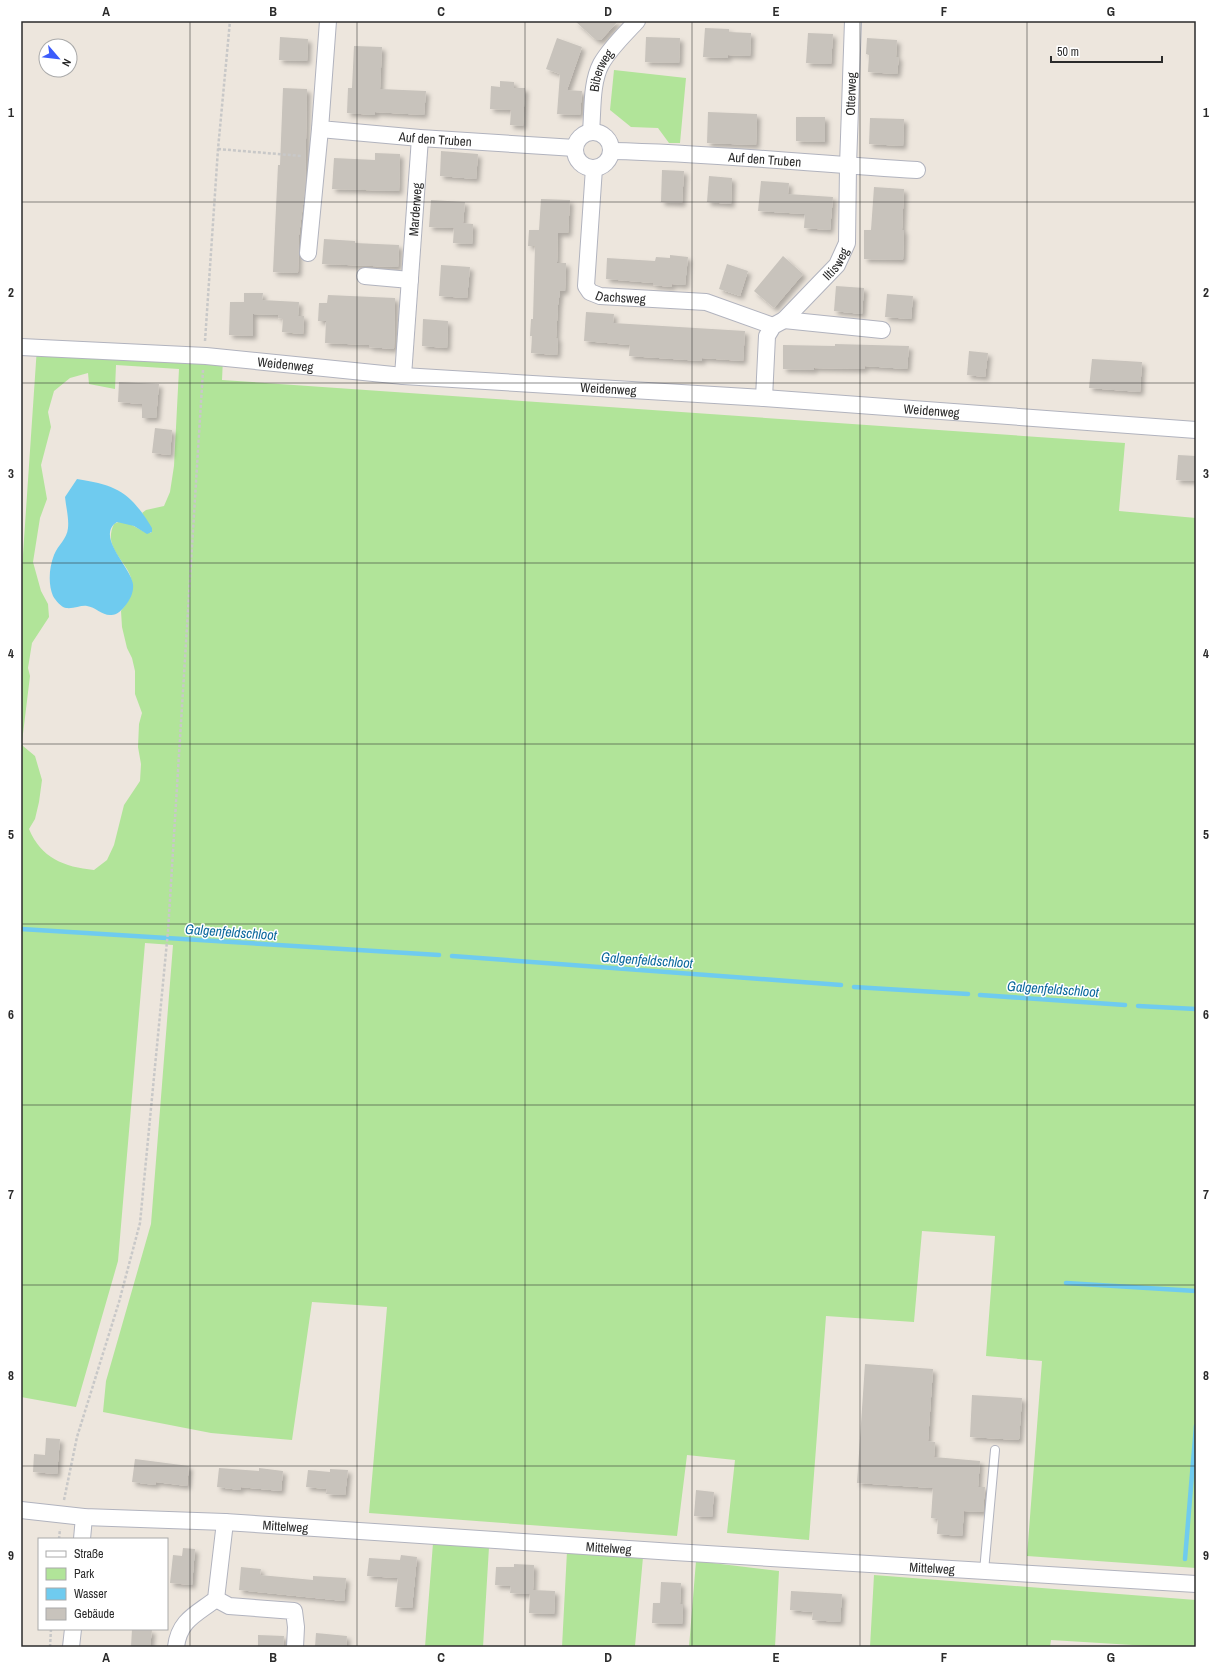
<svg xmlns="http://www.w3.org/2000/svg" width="1217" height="1668" viewBox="0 0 1217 1668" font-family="'Archivo Narrow',sans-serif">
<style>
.green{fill:#b1e499;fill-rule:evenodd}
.water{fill:#6fcbef}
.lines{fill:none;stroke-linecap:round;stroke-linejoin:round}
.stream{stroke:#6fcbef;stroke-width:4.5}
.building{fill:#c8c3bc;filter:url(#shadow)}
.service-casing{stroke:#b1b3be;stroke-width:10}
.minor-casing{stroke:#b1b3be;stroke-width:18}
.path{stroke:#c8c8c8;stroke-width:2.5;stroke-dasharray:3 2;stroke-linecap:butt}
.service{stroke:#fff;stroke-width:8}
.minor{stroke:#fff;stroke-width:16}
.grid{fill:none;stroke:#2b2b2b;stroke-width:1;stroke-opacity:0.55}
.labels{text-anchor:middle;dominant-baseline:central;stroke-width:3;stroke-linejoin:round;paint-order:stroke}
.street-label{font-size:13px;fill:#2b2b2b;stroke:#fff}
.water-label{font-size:14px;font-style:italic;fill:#0d699d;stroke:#fff}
.neatline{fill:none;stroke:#2b2b2b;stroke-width:1.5}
.grid-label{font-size:13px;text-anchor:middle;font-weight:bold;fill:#2b2b2b}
</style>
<defs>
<filter id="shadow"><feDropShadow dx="3.5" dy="3.5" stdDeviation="2" flood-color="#0004"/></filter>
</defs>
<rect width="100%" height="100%" fill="#ede6dd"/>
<path class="green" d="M614 70 686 78 680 143H669L658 128 631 127 610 110Z
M37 347 223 358 222 380 1125 443 1119 511 1196 518V1568L1027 1556 1042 1361 986 1356 995 1236 922 1231 914 1322 826 1316 809 1540 727 1533 735 1460 687 1455 677 1536 369 1513 387 1307 312 1302 292 1440 211 1433 103 1412 106 1381 151 1224 173 945 145 943 118 1261 76 1407 21 1397V584ZM116 365 179 369 174 466 170 492 164 506 146 510 142 513 152 530 151 533C138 533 127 516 114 524 97 559 156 569 121 611L122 627 127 648 132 658 135 671V694L142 713 139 724 138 747 141 764 140 781 124 805 114 845 107 860 94 870C64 867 41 858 29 829L35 819 39 802 42 780 35 756 23 746 22 742 30 676 28 668 32 643 49 617 48 604 41 591 33 562 40 518 47 499 41 465 51 427 48 412 54 391 70 378 88 373 89 384 115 389Z
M433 1543 489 1547 483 1647H425Z
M567 1551 643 1557 635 1646 647 1647H562Z
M696 1561 779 1571 775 1647H689Z
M874 1575 1196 1600V1647H1165L1051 1640 1050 1647H870Z"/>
<path class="water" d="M77 479C117 485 131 493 152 528V532L147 534 134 526 117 522C95 536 131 567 133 584 134 592 130 600 125 606 122 610 116 616 110 615 102 615 95 607 87 606 81 605 74 609 66 608 61 607 56 601 53 596 48 584 49 568 54 555 58 545 67 539 68 528 69 518 66 507 65 497Z"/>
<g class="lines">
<path class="stream" d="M21 929 439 955
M452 956 841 985
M854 987 968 994
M980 995 1125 1005
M1138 1006 1196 1009
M1066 1283 1196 1291
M1185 1559 1196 1426"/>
</g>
<path class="building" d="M575 21H618L601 40H596Z
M705 28 729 29V32L751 33 750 56 728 55V58L703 57Z
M808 33 833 34 831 64 806 63Z
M280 37 308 39 307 61 279 60Z
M646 37 680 38 679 63 645 62Z
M557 38 582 47 567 90 582 91 580 115 557 114 560 74 546 69Z
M867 38 897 40 896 57H899L897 74 868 72 869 55 866 54Z
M354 46 382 47 380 89 426 91 424 115 375 112V115L347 113 348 88H352Z
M500 81 514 82V88H525L523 126 510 125 511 110 490 109 491 86 500 87Z
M283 88 307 89 305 190 299 235 298 273 273 272 278 165H280Z
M708 112 757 114 756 145 707 143Z
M796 117H825V142L796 141Z
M870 118 904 119 903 146 869 144Z
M441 151 478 154 476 179 440 176Z
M375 153 400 154 399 191 332 189 334 158 375 160Z
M662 170 684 171 682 203 661 202Z
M709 176 732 178 731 204 707 202Z
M761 181 789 183 788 194 833 197 830 230 804 228 805 214 758 211Z
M874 187 904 189 902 230H904L903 260 864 259V230H871Z
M541 199 570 200 568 233H558L557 263H566L565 291H560L558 305 556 338H558L557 355 531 353 532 336H530L531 319H533L535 246H528L529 230H539Z
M431 200 465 202 463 223 473 224 472 244 453 243 454 228 429 227Z
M324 239 355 241V243L399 245 398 267 322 264Z
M670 255 688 257 685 285 672 284 671 287 653 285V283L606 279 607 258 655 261 656 257 670 258Z
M783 256 803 274 774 308 754 291Z
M727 264 748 271 740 296 719 289Z
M441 265 470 267 467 298 439 296Z
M836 286 864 288 862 314 834 311Z
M244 293H263L262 300 299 302 298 316H304L303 334 282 332 283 319 278 318 279 315 253 314V336L229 335 230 302H244Z
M887 294 913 296 911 319 885 317Z
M328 295 395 298 394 349 369 347V345L325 343 326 321H318L319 303H327Z
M586 312 614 314 613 323 745 331 743 361 702 358V361L629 356 630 345 584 341Z
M423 319 448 321 447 348 422 346Z
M835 344 909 346 907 369 865 366 864 369 814 368V370L783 369V345L835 346Z
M969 351 988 353 985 377 967 375Z
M1092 359 1142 362 1140 392 1089 388Z
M119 382 159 384 156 418H142V404L118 402Z
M155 428 172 430 170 455 152 453Z
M1178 455 1196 456V481L1176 480Z
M865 1364 933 1369 928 1441 935 1442 934 1457 980 1461 978 1487H985L983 1512 964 1511 962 1536 937 1534 938 1519 931 1518 933 1488 857 1483Z
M972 1395 1022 1398 1019 1440 970 1437Z
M46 1438 60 1439 57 1474 33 1472 34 1454 45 1455Z
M135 1459 189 1466 187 1486 156 1482 155 1485 132 1482Z
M219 1468 259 1471V1468L283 1471 281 1491 241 1487 240 1490 217 1487Z
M330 1469 348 1470 345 1495 326 1494 327 1489 306 1487 308 1470 330 1472Z
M696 1490 714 1492 712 1517 694 1516Z
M183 1548 195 1549 192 1585 170 1583 173 1555 182 1556Z
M401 1555 417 1557 412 1608 395 1607 398 1578 367 1576 369 1558 400 1560Z
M514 1564 534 1565 533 1590 555 1591 554 1614 529 1613 530 1594 510 1593 511 1586 495 1585 496 1567H514Z
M241 1567 261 1569 260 1575 313 1580V1576L346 1578 344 1601 239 1590Z
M661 1582 681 1583 680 1604H683L682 1624 652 1623 653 1603H660Z
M791 1591 842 1594 840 1622 812 1620 813 1612 790 1610Z
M132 1629 152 1630 150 1647H131Z
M316 1633 347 1636 346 1647H315Z
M258 1635 284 1636 283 1647H258Z"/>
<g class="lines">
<defs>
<path id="service" d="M984 1571 995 1450"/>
<g id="minor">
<path id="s1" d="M328 21 320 129 420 138 575 148"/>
<path id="s2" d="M591 131C593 110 591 83 601 64 610 48 625 34 637 21"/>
<circle cx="593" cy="150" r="18"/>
<path id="s3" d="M612 151C714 153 815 164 917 170"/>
<path id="s4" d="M594 168 586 286 590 292 600 296 706 302 773 326"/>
<path d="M308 253 320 129"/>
<path d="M365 276 410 280"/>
<path d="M784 320 882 330"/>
<path id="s5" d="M21 347 206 356 403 376 764 398 1196 430"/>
<path id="s6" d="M403 376 420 138"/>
<path id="s7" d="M764 398 767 336 773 326 784 320 837 265 847 243 848 166 853 21"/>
<path id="s8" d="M21 1510 84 1517 225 1522 674 1552 1196 1584"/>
<path d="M82 1539 84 1517"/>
<path d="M216 1599 229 1606 294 1611 296 1627 295 1647"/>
<path d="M71 1647 73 1629"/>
<path d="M176 1647C179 1620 197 1614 216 1599L225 1522"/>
</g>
</defs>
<use href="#service" class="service-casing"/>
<use href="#minor" class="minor-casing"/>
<path class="path" d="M218 149 302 156
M205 341 218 149 230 21
M64 1500 77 1437 119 1302 140 1223 168 931 203 370
M59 1539 60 1529
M50 1647 51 1629"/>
<use href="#service" class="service"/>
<use href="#minor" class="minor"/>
</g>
<path class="grid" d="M190 21V1647M357 21V1647M525 21V1647M692 21V1647M860 21V1647M1027 21V1647M21 202H1196M21 383H1196M21 563H1196M21 744H1196M21 924H1196M21 1105H1196M21 1285H1196M21 1466H1196"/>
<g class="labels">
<g class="street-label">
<text stroke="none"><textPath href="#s2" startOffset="62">Biberweg</textPath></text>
<text stroke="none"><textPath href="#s7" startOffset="336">Otterweg</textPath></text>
<text stroke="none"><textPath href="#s1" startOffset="224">Auf den Truben</textPath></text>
<text stroke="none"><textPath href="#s3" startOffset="153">Auf den Truben</textPath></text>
<text stroke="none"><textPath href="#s6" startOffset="167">Marderweg</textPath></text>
<text stroke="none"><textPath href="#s7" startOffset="163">Iltisweg</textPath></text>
<text stroke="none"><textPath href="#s4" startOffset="157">Dachsweg</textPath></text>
<text stroke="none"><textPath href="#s5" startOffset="265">Weidenweg</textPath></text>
<text stroke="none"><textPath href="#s5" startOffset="589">Weidenweg</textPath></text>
<text stroke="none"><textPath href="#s5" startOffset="913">Weidenweg</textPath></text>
<text stroke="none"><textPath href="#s8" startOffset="265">Mittelweg</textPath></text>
<text stroke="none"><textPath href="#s8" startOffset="589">Mittelweg</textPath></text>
<text stroke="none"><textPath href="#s8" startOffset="913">Mittelweg</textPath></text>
</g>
<g class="water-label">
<text transform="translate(231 932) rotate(4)">Galgenfeldschloot</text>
<text transform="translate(647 960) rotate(4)">Galgenfeldschloot</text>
<text transform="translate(1053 989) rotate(4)">Galgenfeldschloot</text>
</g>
</g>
<rect width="1217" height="1668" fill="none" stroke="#ffffff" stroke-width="44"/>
<rect x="38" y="1538" width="130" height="92" fill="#ffffff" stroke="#aaaaaa"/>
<rect x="46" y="1551" width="20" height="6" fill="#ffffff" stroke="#aaaaaa"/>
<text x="74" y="1558" font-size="12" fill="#2b2b2b">Straße</text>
<rect x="46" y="1568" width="20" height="12" fill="#b1e499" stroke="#aaaaaa"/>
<text x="74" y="1578" font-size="12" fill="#2b2b2b">Park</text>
<rect x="46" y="1588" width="20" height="12" fill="#6fcbef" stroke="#aaaaaa"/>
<text x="74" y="1598" font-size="12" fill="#2b2b2b">Wasser</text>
<rect x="46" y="1608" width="20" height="12" fill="#c8c3bc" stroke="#aaaaaa"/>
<text x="74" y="1618" font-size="12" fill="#2b2b2b">Gebäude</text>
<g transform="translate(58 58) rotate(118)"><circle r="19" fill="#ffffff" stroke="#aaaaaa"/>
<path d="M0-3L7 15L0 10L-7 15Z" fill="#3c5cfb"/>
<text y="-6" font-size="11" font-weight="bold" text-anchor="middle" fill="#2b2b2b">N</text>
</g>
<path d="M1051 56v6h111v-6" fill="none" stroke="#2b2b2b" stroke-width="2"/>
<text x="1057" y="56" font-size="12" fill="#2b2b2b" stroke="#ffffff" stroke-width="3" paint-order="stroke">50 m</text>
<rect x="22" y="22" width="1173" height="1624" class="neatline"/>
<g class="grid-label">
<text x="106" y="16">A</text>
<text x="273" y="16">B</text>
<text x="441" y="16">C</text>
<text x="608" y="16">D</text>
<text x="776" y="16">E</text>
<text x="944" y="16">F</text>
<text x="1111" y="16">G</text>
<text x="11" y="117">1</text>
<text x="1206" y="117">1</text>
<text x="11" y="297">2</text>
<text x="1206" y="297">2</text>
<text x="11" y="478">3</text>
<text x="1206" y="478">3</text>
<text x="11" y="658">4</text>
<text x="1206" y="658">4</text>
<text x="11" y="839">5</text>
<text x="1206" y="839">5</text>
<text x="11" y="1019">6</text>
<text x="1206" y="1019">6</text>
<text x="11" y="1199">7</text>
<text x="1206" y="1199">7</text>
<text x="11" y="1380">8</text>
<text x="1206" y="1380">8</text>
<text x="11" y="1560">9</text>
<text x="1206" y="1560">9</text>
<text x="106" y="1662">A</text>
<text x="273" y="1662">B</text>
<text x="441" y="1662">C</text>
<text x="608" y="1662">D</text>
<text x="776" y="1662">E</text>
<text x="944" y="1662">F</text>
<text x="1111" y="1662">G</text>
</g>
</svg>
